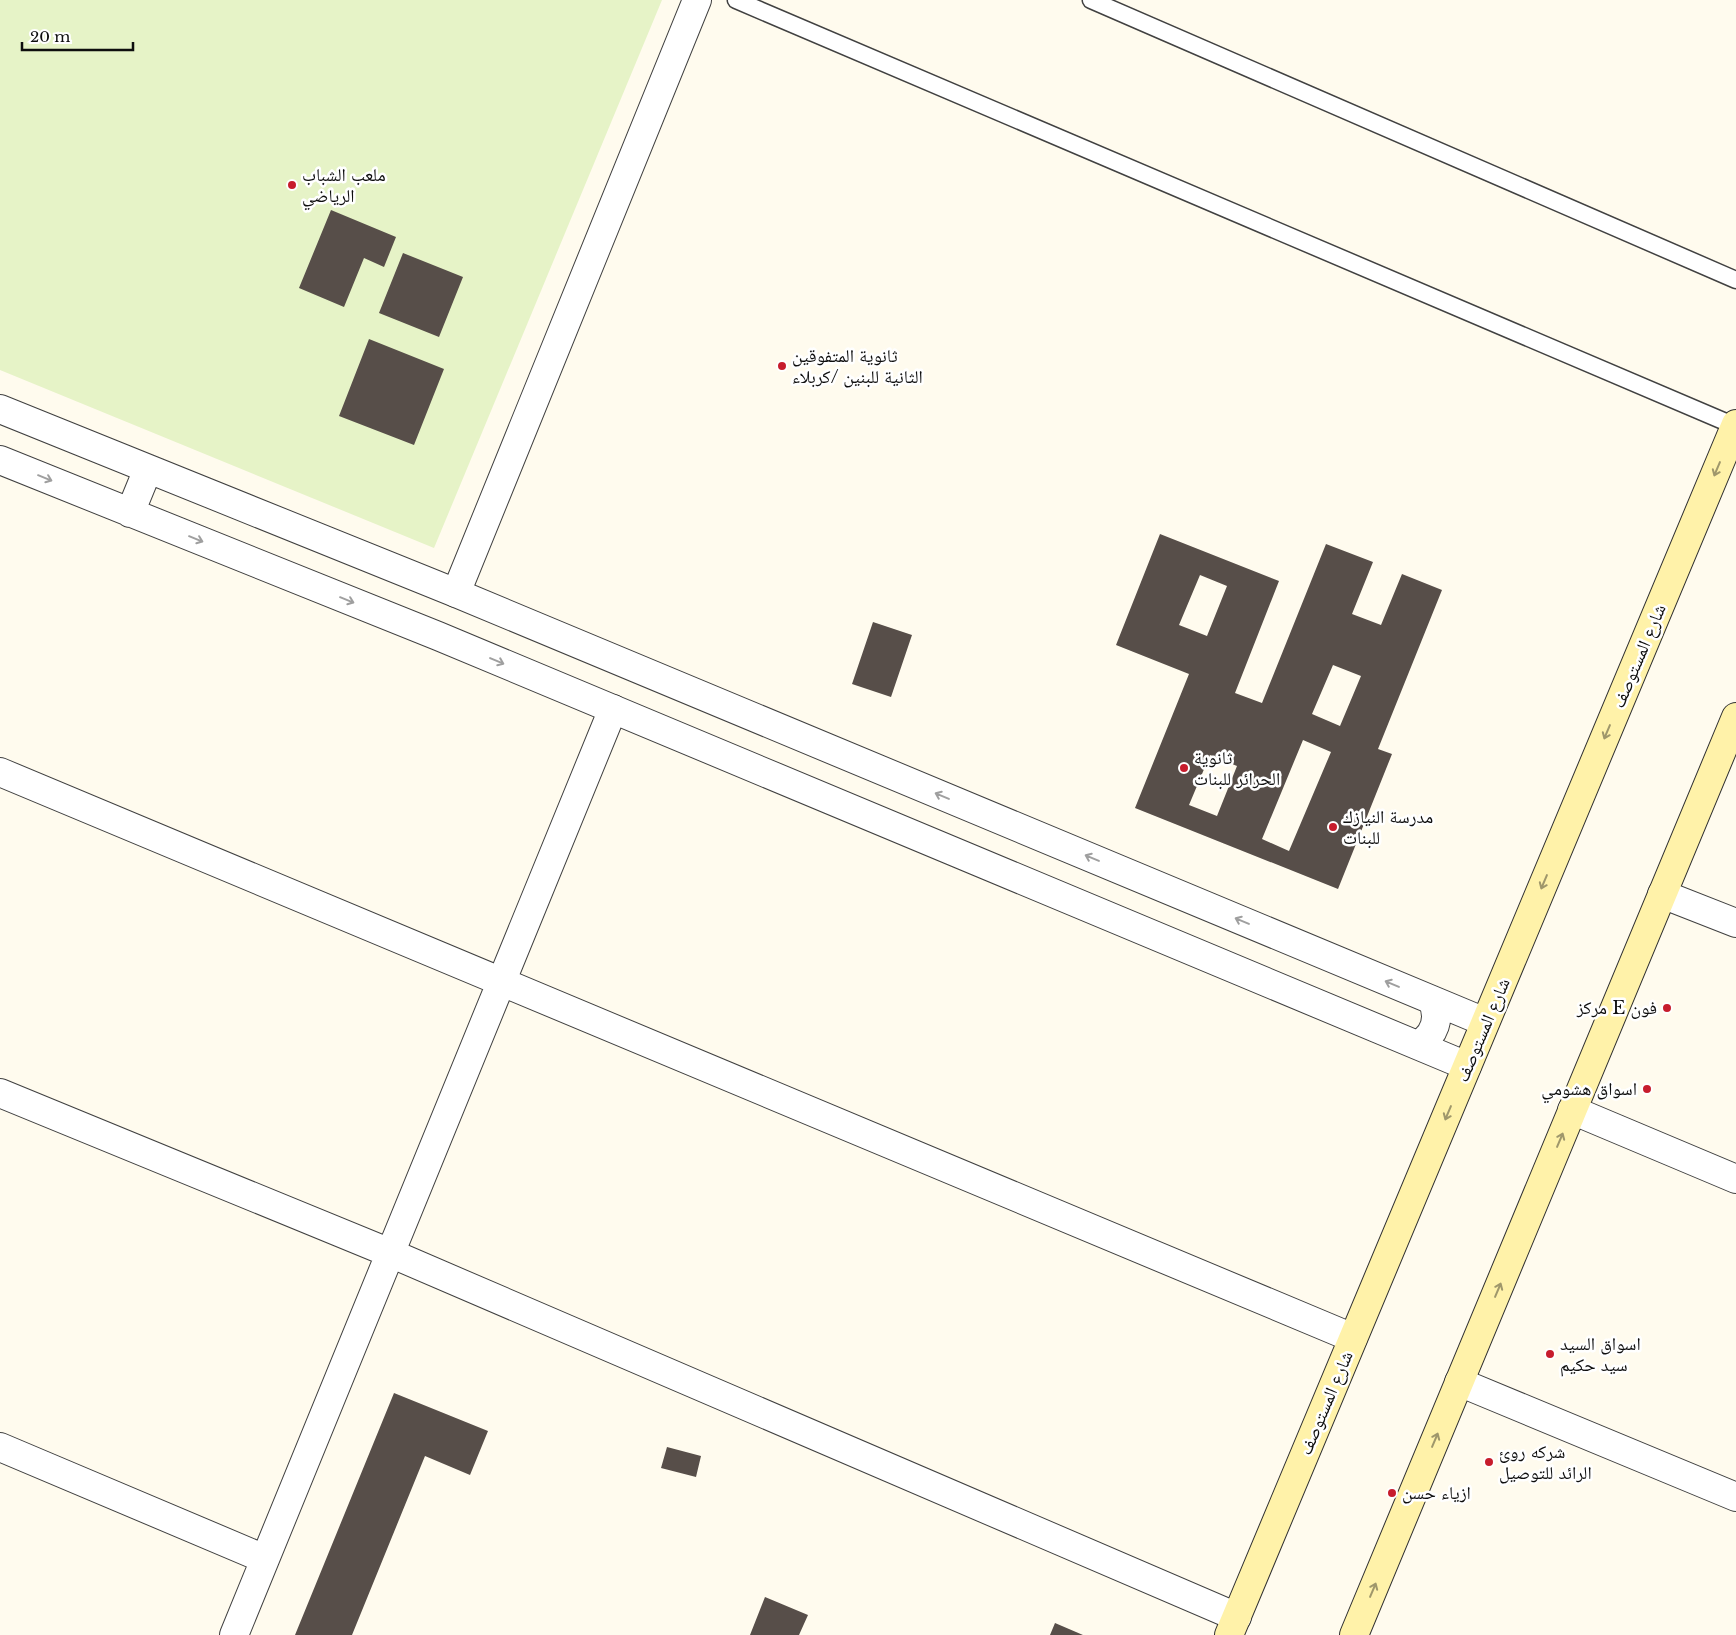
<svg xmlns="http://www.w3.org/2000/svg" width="1736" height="1635" viewBox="0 0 1736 1635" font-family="'Libre Baskerville','Noto Naskh Arabic',serif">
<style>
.pitch{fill:#e6f3c7}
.building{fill:#574e49;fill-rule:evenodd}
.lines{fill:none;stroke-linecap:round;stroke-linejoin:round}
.service-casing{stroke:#414141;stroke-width:19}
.minor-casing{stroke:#414141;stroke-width:30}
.tertiary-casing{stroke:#414141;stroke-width:30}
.secondary-casing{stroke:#303030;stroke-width:30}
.service{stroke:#fff;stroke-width:16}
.minor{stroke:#fff;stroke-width:28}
.tertiary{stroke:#fff;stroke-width:28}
.secondary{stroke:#fff2a9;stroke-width:28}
.oneway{stroke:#9f976b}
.oneway2{stroke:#9f9f9f}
.poi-dot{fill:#c71c2c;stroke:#fff;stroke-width:2}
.labels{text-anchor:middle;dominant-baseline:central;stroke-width:5;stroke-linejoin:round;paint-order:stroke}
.poi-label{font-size:18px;fill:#0e0e0e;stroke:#fff;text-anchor:start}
.street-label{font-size:18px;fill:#0e0e0e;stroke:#fff}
</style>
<rect width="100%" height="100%" fill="#fffbee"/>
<path class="pitch" d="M0 0H662L434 548 0 370Z"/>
<path class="building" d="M331 210 396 237 384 267 364 258 344 307 299 288Z
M403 253 463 277 439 337 379 313Z
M369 339 444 369 414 445 339 416Z
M1160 534 1279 581 1235 693 1262 703 1326 544 1373 562 1352 614 1381 625 1402 574 1442 590 1378 749 1392 754 1338 889 1135 808 1189 674 1116 645ZM1200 575 1227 586 1207 636 1179 625ZM1333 665 1361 676 1340 726 1312 714ZM1303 740 1331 752 1289 851 1262 839ZM1210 755 1237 766 1217 816 1189 805Z
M873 622 912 635 891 697 852 684Z
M394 1393 488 1431 470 1475 425 1456 352 1635H295Z
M667 1447 701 1456 696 1477 661 1468Z
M765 1597 808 1615 799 1635H750Z
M1055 1623 1083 1635H1050Z"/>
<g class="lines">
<defs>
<path id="service" d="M736 0 1735 426
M1091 0 1736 280"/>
<path id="minor" d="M456 593 697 0
M0 772 1353 1338
M1662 894 1736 923
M0 1093 390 1253 1237 1617
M1572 1110 1736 1179
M1459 1382 1736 1497
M0 1447 265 1559
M234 1635 613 709"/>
<path id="tertiary" d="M0 409 456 593 1485 1022
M0 460 438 636 1467 1066
M130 513 148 469
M1418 1045C1435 1035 1441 1019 1432 1000"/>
<path id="secondary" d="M1229 1635 1736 424
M1354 1635 1736 717"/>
</defs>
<use href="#service" class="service-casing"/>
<use href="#minor" class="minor-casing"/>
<use href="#tertiary" class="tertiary-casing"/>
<use href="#secondary" class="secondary-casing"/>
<use href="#service" class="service"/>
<use href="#minor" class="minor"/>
<use href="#tertiary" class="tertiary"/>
<use href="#secondary" class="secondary"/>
</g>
<defs><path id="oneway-shaft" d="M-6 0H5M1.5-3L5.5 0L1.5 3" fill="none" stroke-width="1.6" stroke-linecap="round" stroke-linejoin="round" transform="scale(1.25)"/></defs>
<g class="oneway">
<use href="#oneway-shaft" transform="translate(1717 469) rotate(113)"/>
<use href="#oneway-shaft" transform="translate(1607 732) rotate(113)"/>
<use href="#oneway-shaft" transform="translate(1544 882) rotate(113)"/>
<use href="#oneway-shaft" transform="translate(1448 1113) rotate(113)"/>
<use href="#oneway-shaft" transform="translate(1560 1140) rotate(-67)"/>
<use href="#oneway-shaft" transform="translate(1498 1290) rotate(-67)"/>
<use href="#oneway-shaft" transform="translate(1435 1440) rotate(-67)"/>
<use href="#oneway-shaft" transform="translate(1373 1590) rotate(-67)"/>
</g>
<g class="oneway2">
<use href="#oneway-shaft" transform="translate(45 478) rotate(22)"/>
<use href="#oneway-shaft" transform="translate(196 539) rotate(22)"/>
<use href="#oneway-shaft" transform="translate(347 600) rotate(22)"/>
<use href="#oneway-shaft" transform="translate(497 661) rotate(23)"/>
<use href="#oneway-shaft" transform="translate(942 796) rotate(-157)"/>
<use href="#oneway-shaft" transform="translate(1092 858) rotate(-157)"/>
<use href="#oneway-shaft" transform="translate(1242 921) rotate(-157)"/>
<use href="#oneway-shaft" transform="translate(1392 984) rotate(-157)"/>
</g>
<g class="poi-dot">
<circle cx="292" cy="185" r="5"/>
<circle cx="782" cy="366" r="5"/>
<circle cx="1184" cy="768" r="5"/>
<circle cx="1333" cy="827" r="5"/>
<circle cx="1667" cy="1008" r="5"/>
<circle cx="1647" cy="1089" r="5"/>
<circle cx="1550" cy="1354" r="5"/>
<circle cx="1489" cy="1462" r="5"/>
<circle cx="1392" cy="1493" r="5"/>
</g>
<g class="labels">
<g class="poi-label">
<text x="302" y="175">ملعب الشباب<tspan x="302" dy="21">الرياضي</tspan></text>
<text x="792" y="356">ثانوية المتفوقين<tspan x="792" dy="21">الثانية للبنين /كربلاء</tspan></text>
<text x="1194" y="758">ثانوية<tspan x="1194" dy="21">الحرائر للبنات</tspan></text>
<text x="1343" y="817">مدرسة النيازك<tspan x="1343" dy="21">للبنات</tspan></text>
<text x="1657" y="1008" text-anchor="end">مركز E فون</text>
<text x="1637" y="1089" text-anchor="end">اسواق هشومي</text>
<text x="1560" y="1344">اسواق السيد<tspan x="1560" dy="21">سيد حكيم</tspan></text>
<text x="1499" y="1452">شركه روئ<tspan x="1499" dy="21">الرائد للتوصيل</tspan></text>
<text x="1402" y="1493">ازياء حسن</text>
</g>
<g class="street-label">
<text transform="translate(1639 656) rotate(-67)">شارع المستوصف</text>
<text transform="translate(1483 1030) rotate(-67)">شارع المستوصف</text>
<text transform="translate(1326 1403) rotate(-67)">شارع المستوصف</text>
</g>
</g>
<path d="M22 42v8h111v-8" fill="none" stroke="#0e0e0e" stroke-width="2.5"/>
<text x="30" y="42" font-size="15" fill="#0e0e0e" stroke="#ffffff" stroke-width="4" paint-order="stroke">20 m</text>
</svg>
